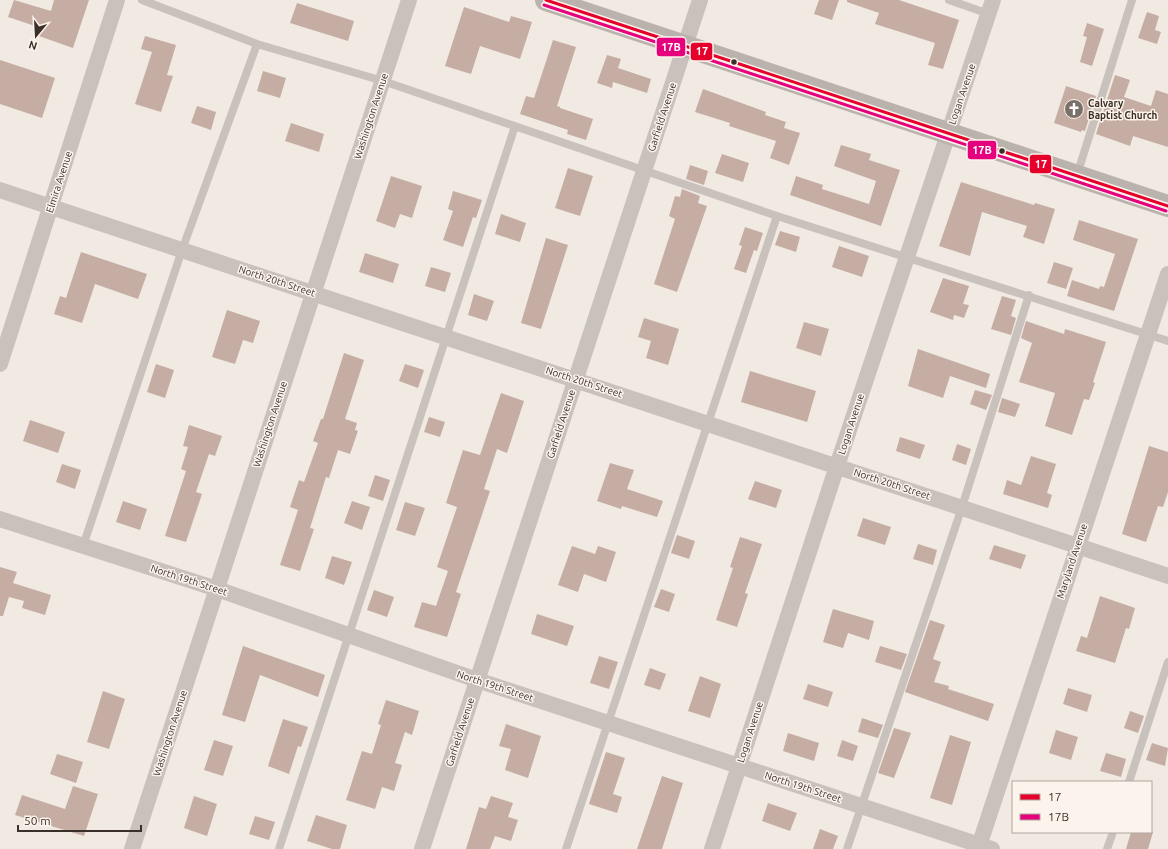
<svg xmlns="http://www.w3.org/2000/svg" width="1168" height="849" viewBox="0 0 1168 849" font-family="Ubuntu,sans-serif">
<style>
.building{fill:#c5ada3}
.lines{fill:none;stroke-linecap:round;stroke-linejoin:round}
.lane{stroke:#c9c2bc;stroke-width:8}
.street{stroke:#c9c2bc;stroke-width:16}
.secondary{stroke:#bab2ad;stroke-width:22}
.bus-1-casing{stroke:#fcf4ec;stroke-width:6}
.bus-2-casing{stroke:#fcf4ec;stroke-width:6}
.bus-1{stroke:#e4002b;stroke-width:3}
.bus-2{stroke:#e5007d;stroke-width:3}
.bus-dot{fill:#3b2f29;stroke:#fcf4ec;stroke-width:1.5}
.labels{text-anchor:middle;dominant-baseline:central;stroke-width:3;stroke-linejoin:round;paint-order:stroke}
.street-label{font-size:10px;fill:#3b2f29;stroke:#fcf4ec}
.poi-label{font-size:10px;font-weight:bold;fill:#3b2f29;stroke:#fcf4ec;text-anchor:start}
.line-badge{stroke:#fcf4ec;stroke-width:1.5}
.badge-label{font-size:11px;text-anchor:middle;font-weight:bold;fill:#fff}
</style>
<rect width="100%" height="100%" fill="#f0eae3"/>
<path class="building" d="M14 0 51 11 54 0H89L73 48 36 35 38 27 8 17Z
M819 0H839L832 20 814 14Z
M847 0H899L959 20 943 69 928 65 935 43 875 24 879 13 847 2Z
M297 3 354 21 348 41 290 23Z
M464 7 509 22 511 16 532 22 520 59 480 46 471 74 445 66Z
M1147 12 1159 16 1155 30 1161 32 1157 44 1138 38Z
M1087 23 1104 29 1092 66 1080 62 1087 37 1083 36Z
M145 36 176 45 167 75 173 76 161 112 135 104 152 52 141 49Z
M553 40 576 47 557 106 560 107V108L593 119 586 140 567 134 568 130 520 114 526 96 534 98Z
M607 55 621 59 618 68 651 79 647 93 613 82 612 88 597 83Z
M0 60 55 78 42 118 0 104Z
M263 71 286 78 280 98 257 91Z
M1115 75 1130 80 1124 97 1151 106 1156 90 1168 94V147L1133 136 1130 146 1096 134Z
M1066 86 1096 96 1085 131 1082 130 1081 132 1054 123Z
M703 89 766 112 765 115 786 122 784 128 800 133 789 165 770 158 776 141 729 126 730 123 695 112Z
M197 106 216 112 211 130 191 123Z
M291 123 324 134 319 152 285 141Z
M841 145 871 154 869 160 900 170 881 226 790 195 796 176 823 185 822 189 869 204 876 181 834 166Z
M722 154 749 163 743 182 715 173Z
M690 165 708 171 704 185 686 179Z
M568 168 593 176 580 216 555 208Z
M391 176 422 186 412 218 400 214 395 228 376 221Z
M961 182 1034 205 1035 203 1055 209 1044 244 1023 237 1027 226 982 212 970 256 939 246Z
M682 189 700 196 698 203 707 206 677 292 654 284 675 219 669 216 675 196 680 197Z
M453 191 482 200 476 218 473 217 463 247 443 240 453 211 448 209Z
M501 214 526 223 520 242 495 234Z
M1079 220 1138 239 1114 311 1067 296 1072 280 1099 289 1100 286 1104 287 1115 254 1073 240Z
M745 227 763 233 757 251 754 250 746 273 734 269 742 246 739 245Z
M780 231 800 237 796 252 775 245Z
M546 238 568 245 541 329 521 323Z
M839 246 869 256 862 277 832 267Z
M81 252 147 274 138 299 95 284 82 323 54 314 60 296 66 298Z
M365 253 399 264 393 283 359 272Z
M1054 262 1073 268 1066 289 1047 283Z
M431 267 451 273 445 292 425 286Z
M943 278 969 286 963 304 969 305 964 318 954 315 953 320 930 312Z
M474 294 494 301 487 321 468 315Z
M1002 296 1016 300 1011 316 1016 318 1011 335 991 329Z
M227 310 260 321 253 343 243 340 235 364 212 357Z
M644 318 679 329 668 365 646 358 651 341 638 337Z
M1026 321 1064 334 1065 329 1106 342 1093 382 1095 383 1089 400 1084 399 1072 435 1045 426 1055 393 1019 382 1032 343 1021 338Z
M804 322 829 329 821 356 796 348Z
M918 349 990 374 986 388 950 376 943 398 908 386Z
M344 353 364 360 345 419 357 423 355 430 358 431 350 454 338 450 329 478 326 477 310 528 314 529 300 571 280 565 298 510 290 507 299 480 304 482 318 443 313 441 321 419H323Z
M156 364 174 370 165 398 147 392Z
M405 364 424 370 418 388 399 381Z
M750 371 816 391 807 422 741 402Z
M975 390 992 395 986 410 970 404Z
M501 393 524 401 507 453 497 449 484 489 490 491 456 592 461 594 447 637 414 627 422 602 436 606 448 571 437 567 457 507 446 503 463 450 480 455Z
M1002 398 1020 404 1015 417 998 412Z
M429 417 445 422 440 437 424 432Z
M30 420 65 432 58 453 23 441Z
M189 425 222 436 215 456 209 454 196 492 202 494 186 542 165 536 186 471 181 469 188 447 183 446Z
M900 437 925 445 920 459 896 451Z
M957 444 971 449 966 465 952 460Z
M1149 446 1168 452V492L1163 507 1158 506 1146 542 1122 534Z
M1031 456 1056 464 1047 493 1052 495 1048 508 1003 494 1007 480 1021 485Z
M610 463 634 470 627 489 663 501 657 517 622 506 621 509 597 501Z
M62 464 81 470 75 489 56 482Z
M375 475 390 480 383 501 368 496Z
M755 481 782 490 776 508 748 499Z
M123 501 147 509 140 530 116 522Z
M352 501 370 507 362 530 344 523Z
M405 502 425 508 415 536 396 530Z
M863 518 891 527 885 545 857 536Z
M677 535 695 541 689 559 671 553Z
M740 537 762 544 745 593 748 594 737 627 716 620 733 568 730 567Z
M918 544 937 550 933 565 913 559Z
M994 545 1026 555 1021 569 989 559Z
M572 546 595 554 598 546 616 552 606 582 584 574 578 592 558 585Z
M332 556 352 562 344 585 325 578Z
M0 567 17 572 13 583 51 595 45 615 22 608 24 601 9 597 3 616H0Z
M661 589 675 594 669 612 654 607Z
M374 590 394 597 387 617 367 610Z
M1100 596 1135 608 1129 629 1126 628 1115 663 1076 651 1081 636 1087 638Z
M833 609 874 621 869 640 848 633 843 648 823 642Z
M537 614 574 626 567 646 531 634Z
M930 620 945 625 933 659 941 662 934 682 949 686 948 689 994 704 988 721 905 692Z
M243 646 325 675 318 697 260 675 245 722 222 715Z
M880 646 907 654 901 670 875 662Z
M599 656 618 662 609 689 590 683Z
M650 668 666 674 660 690 644 685Z
M700 676 721 684 710 718 688 711Z
M808 684 833 692 828 707 803 699Z
M1068 688 1092 695 1087 712 1063 704Z
M103 691 125 699 109 749 87 742Z
M386 700 419 711 412 735 405 732 395 763 402 765 394 791 382 787 375 809 346 800 362 751 372 754 381 725 378 724Z
M1130 711 1144 716 1138 733 1124 728Z
M862 718 883 725 878 738 858 732Z
M283 719 308 727 301 747 298 746 289 774 268 766Z
M506 724 541 736 528 778 505 770 511 749 499 746Z
M894 728 911 733 894 778 878 773Z
M1056 730 1078 737 1071 760 1049 753Z
M788 733 819 743 814 761 783 751Z
M950 735 971 742 952 805 930 798Z
M214 740 233 746 223 776 204 770Z
M842 740 858 746 853 761 837 756Z
M1152 743 1168 748 1165 766 1146 760Z
M606 752 625 758 613 794 622 797 617 813 589 804Z
M1106 753 1126 759 1121 777 1100 771Z
M57 754 83 762 76 783 50 774Z
M662 776 683 783 662 849H637Z
M73 786 98 794 84 836 15 815 22 795 65 809Z
M194 796 217 804 207 836 184 828Z
M491 796 513 803 508 817 518 820 511 841 495 836 490 849H466L479 807 486 809Z
M768 803 797 813 790 831 762 821Z
M316 815 347 825 340 849H332L307 841Z
M255 816 275 822 269 840 249 834Z
M820 829 838 836 833 849H813Z
M1131 832H1153L1148 849H1126Z"/>
<g class="lines">
<path class="lane" d="M142 0 257 44 383 81 777 216 1168 341
M949 0 989 14
M1077 175 1132 0
M83 546 182 250 257 44
M1129 782 1168 662
M279 849 515 126
M566 849 777 216
M847 849 962 507 1029 295
M1107 849 1113 832"/>
<path class="street" d="M0 190 1168 576
M0 364 117 0
M0 519 217 589 477 680 992 849
M132 849 409 0
M422 849 700 0
M712 849 837 466 993 0
M978 849 1168 274"/>
<path class="secondary" d="M546 0 1168 206"/>
<defs>
<path id="bus-1" d="M546 0 1168 206"/>
<path id="bus-2" d="M544 5 1166 211"/>
</defs>
<use href="#bus-1" class="bus-1-casing"/>
<use href="#bus-2" class="bus-2-casing"/>
<use href="#bus-1" class="bus-1"/>
<use href="#bus-2" class="bus-2"/>
</g>
<defs>
<symbol id="church-disc" viewBox="-11 -11 22 22"><circle r="9.5" fill="#7a706a" stroke="#fcf4ec"/><path d="M-1.2-6h2.4v3.5h3.3v2.4h-3.3V6h-2.4V-.1h-3.3v-2.4h3.3Z" fill="#fff"/></symbol>
</defs>
<g fill-rule="evenodd">
<use href="#church-disc" x="1063" y="98" width="22" height="22"/>
</g>
<g class="bus-dot">
<circle cx="734" cy="62" r="3.5"/>
<circle cx="1002" cy="151" r="3.5"/>
</g>
<g class="labels">
<g class="street-label">
<text transform="translate(962 94) rotate(-71)">Logan Avenue</text>
<text transform="translate(371 116) rotate(-72)">Washington Avenue</text>
<text transform="translate(662 117) rotate(-72)">Garfield Avenue</text>
<text transform="translate(59 182) rotate(-72)">Elmira Avenue</text>
<text transform="translate(277 281) rotate(18)">North 20th Street</text>
<text transform="translate(584 382) rotate(18)">North 20th Street</text>
<text transform="translate(270 424) rotate(-72)">Washington Avenue</text>
<text transform="translate(561 424) rotate(-72)">Garfield Avenue</text>
<text transform="translate(851 424) rotate(-72)">Logan Avenue</text>
<text transform="translate(892 484) rotate(18)">North 20th Street</text>
<text transform="translate(1072 561) rotate(-72)">Maryland Avenue</text>
<text transform="translate(189 580) rotate(18)">North 19th Street</text>
<text transform="translate(495 686) rotate(18)">North 19th Street</text>
<text transform="translate(460 732) rotate(-72)">Garfield Avenue</text>
<text transform="translate(750 732) rotate(-72)">Logan Avenue</text>
<text transform="translate(170 733) rotate(-72)">Washington Avenue</text>
<text transform="translate(803 787) rotate(18)">North 19th Street</text>
</g>
<g class="poi-label">
<text x="1088" y="103">Calvary<tspan x="1088" dy="12">Baptist Church</tspan></text>
</g>
</g>
<g class="line-badge">
<rect x="656" y="37" width="30" height="20" rx="4" fill="#e5007d"/>
<rect x="690" y="42" width="23" height="19" rx="4" fill="#e4002b"/>
<rect x="967" y="140" width="30" height="20" rx="4" fill="#e5007d"/>
<rect x="1029" y="154" width="23" height="20" rx="4" fill="#e4002b"/>
</g>
<g class="badge-label">
<text x="671" y="51">17B</text>
<text x="702" y="55">17</text>
<text x="982" y="154">17B</text>
<text x="1041" y="168">17</text>
</g>
<rect x="1012" y="781" width="140" height="52" fill="#fcf4ec" stroke="#afa59e"/>
<rect x="1020" y="794" width="20" height="6" fill="#e4002b" stroke="#afa59e"/>
<text x="1048" y="801" font-size="12" fill="#3b2f29">17</text>
<rect x="1020" y="814" width="20" height="6" fill="#e5007d" stroke="#afa59e"/>
<text x="1048" y="821" font-size="12" fill="#3b2f29">17B</text>
<g transform="translate(36 36) rotate(198)" stroke="#fcf4ec" stroke-width="3" paint-order="stroke">
<path d="M0-3L7 15L0 10L-7 15Z" fill="#3b2f29"/>
<text y="-6" font-size="11" font-weight="bold" text-anchor="middle" fill="#3b2f29">N</text>
</g>
<path d="M18 825v6h123v-6" fill="none" stroke="#3b2f29" stroke-width="2"/>
<text x="24" y="825" font-size="12" fill="#3b2f29" stroke="#fcf4ec" stroke-width="3" paint-order="stroke">50 m</text>
</svg>
